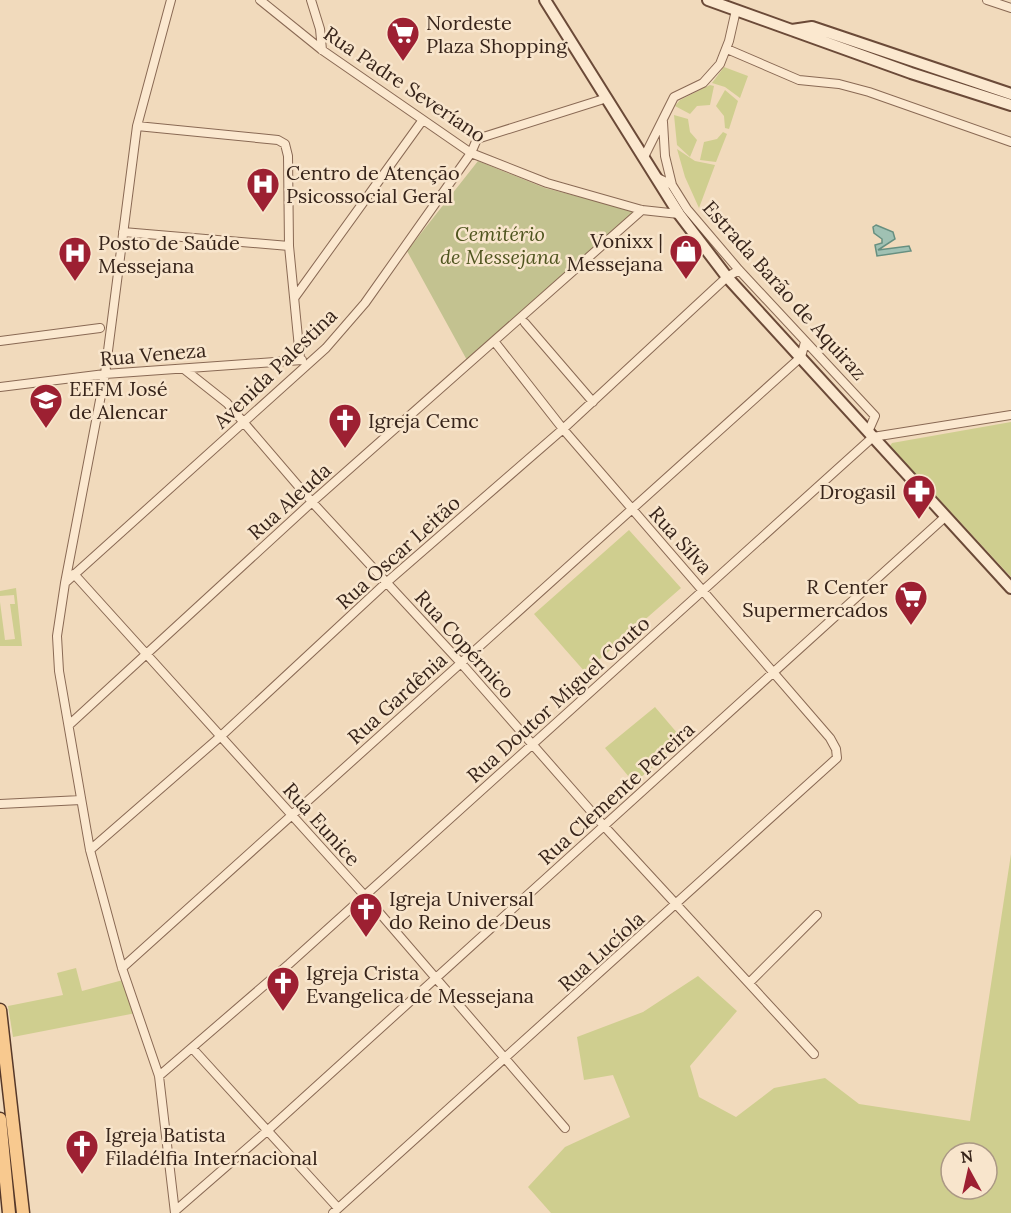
<svg xmlns="http://www.w3.org/2000/svg" width="1011" height="1213" viewBox="0 0 1011 1213" font-family="Lora,serif">
<style>
.green{fill:#cfce8f;fill-rule:evenodd}
.cemetery{fill:#c3c290}
.water{fill:#a0c1b3;stroke:#678f80;stroke-width:1.5}
.lines{fill:none;stroke-linecap:round;stroke-linejoin:round}
.street-casing{stroke:#896954;stroke-width:10}
.secondary-casing{stroke:#6b4a38;stroke-width:14}
.primary-casing{stroke:#563829;stroke-width:15}
.street{stroke:#fbe8cf;stroke-width:8}
.secondary{stroke:#fbe8cf;stroke-width:10}
.primary{stroke:#f8c98f;stroke-width:12}
.labels{text-anchor:middle;dominant-baseline:central;stroke-width:5;stroke-linejoin:round;paint-order:stroke}
.poi-label{font-size:20px;fill:#37241a;stroke:#f8e5cc;text-anchor:start}
.street-label{font-size:20px;fill:#37241a;stroke:#f8e5cc}
.park-label{font-size:20px;font-style:italic;fill:#4f551f;stroke:#f8e5cc}
</style>
<rect width="100%" height="100%" fill="#f1dabc"/>
<path class="green" d="M724 67 748 76 740 98 725 87 712 83Z
M710 85 714 86 710 105 697 106 690 114 675 106 680 100Z
M725 90 738 101 729 129 725 128 724 116 716 106Z
M674 115 688 119 690 132 697 140 690 157 677 145Z
M723 132 727 134 716 162 700 160 704 142 717 139Z
M677 149 695 161 715 165 699 208 685 177Z
M1011 422V577L890 446 892 443Z
M629 530 681 588 585 672 534 614Z
M16 588 22 646H0V602L5 640 15 639 10 604H15L14 595 0 596V591Z
M655 707 684 741 634 783 605 748Z
M1011 854V1213H551L528 1187 565 1147 630 1117 613 1075 584 1080 577 1037 643 1012 698 976 737 1011 690 1066 699 1097 736 1117 774 1088 825 1078 859 1104 970 1121ZM951 1153H987V1189H951Z
M76 968 82 991 123 980 136 1013 13 1037 8 1006 63 995 57 973Z"/>
<path class="cemetery" d="M478 161 545 188 642 213 468 362 407 251Z"/>
<path class="water" d="M876 225 893 232 895 239 878 250 909 246 911 251 877 256 875 245 882 243V239L874 233 873 227Z"/>
<g class="lines">
<defs>
<path id="street" d="M171 0 137 126 105 374 65 583 57 636 59 671 90 850 122 968 159 1076 175 1213
M260 0 322 50 471 153 547 183 642 210 679 214
M311 0 320 29 322 50
M987 0 1011 8
M727 49 799 80 839 84 869 92 1011 142
M663 122 665 156 672 185
M137 126 278 140 285 144 288 156 289 246 300 358
M644 157 674 97 703 83 720 64 729 41 736 10
M656 177 672 185 687 209 739 270 875 416 868 432
M123 232 289 246
M295 297 422 121
M525 323 593 402
M0 341 100 328
M184 369 227 403 312 502 461 663 604 826 814 1054
M0 387 105 374 302 360
M74 574 365 896 565 1128
M66 582 326 348 365 303 471 153 477 139 607 98
M69 725 312 502 642 210
M0 804 81 800
M90 850 221 736 387 582 563 429 727 277 739 270
M122 968 801 357 805 342
M749 983 817 915
M193 1049 338 1208
M159 1076 289 964 873 437 1011 415
M175 1211 267 1131 945 517
M333 1213 837 758 836 749 830 738 563 429 494 341"/>
<path id="secondary" d="M545 0 679 214 727 277 1011 588
M708 0 911 73 1011 105
M792 30 812 27 1011 94"/>
<path id="primary" d="M0 1010 23 1213
M0 1119 9 1213"/>
</defs>
<use href="#street" class="street-casing"/>
<use href="#secondary" class="secondary-casing"/>
<use href="#primary" class="primary-casing"/>
<use href="#street" class="street"/>
<use href="#secondary" class="secondary"/>
<use href="#primary" class="primary"/>
</g>
<defs>
<symbol id="supermarket-pin" viewBox="-11 -11 22 30"><path d="M0 17L-7.5 6A9.5 9.5 0 1 1 7.5 6Z" fill="#9d2032" stroke="#f8e5cc"/><path d="M-6-5.5h2.5l.6 2H6L4.5 2H-2.5L-4.4-4H-6ZM-1.5 3.2a1.3 1.3 0 1 0 .1 0ZM3 3.2a1.3 1.3 0 1 0 .1 0Z" fill="#fff"/></symbol>
<symbol id="hospital-pin" viewBox="-11 -11 22 30"><path d="M0 17L-7.5 6A9.5 9.5 0 1 1 7.5 6Z" fill="#9d2032" stroke="#f8e5cc"/><path d="M-5-5h3v3.5h4V-5h3V5h-3V1.5h-4V5h-3Z" fill="#fff"/></symbol>
<symbol id="shop-pin" viewBox="-11 -11 22 30"><path d="M0 17L-7.5 6A9.5 9.5 0 1 1 7.5 6Z" fill="#9d2032" stroke="#f8e5cc"/><path d="M-5-2.5h2.3a2.7 3.5 0 0 1 5.4 0H5L5.5 6h-11ZM-1.5-2.5h3a1.5 2.3 0 0 0-3 0Z" fill="#fff"/></symbol>
<symbol id="school-pin" viewBox="-11 -11 22 30"><path d="M0 17L-7.5 6A9.5 9.5 0 1 1 7.5 6Z" fill="#9d2032" stroke="#f8e5cc"/><path d="M0-5L7-2L0 1L-7-2ZM-4 1L0 2.5L4 1V4Q0 6-4 4Z" fill="#fff"/></symbol>
<symbol id="church-pin" viewBox="-11 -11 22 30"><path d="M0 17L-7.5 6A9.5 9.5 0 1 1 7.5 6Z" fill="#9d2032" stroke="#f8e5cc"/><path d="M-1.2-6h2.4v3.5h3.3v2.4h-3.3V6h-2.4V-.1h-3.3v-2.4h3.3Z" fill="#fff"/></symbol>
<symbol id="pharmacy-pin" viewBox="-11 -11 22 30"><path d="M0 17L-7.5 6A9.5 9.5 0 1 1 7.5 6Z" fill="#9d2032" stroke="#f8e5cc"/><path d="M-2-6h4v4h4v4h-4v4h-4v-4h-4v-4h4Z" fill="#fff"/></symbol>
</defs>
<g fill-rule="evenodd">
<use href="#supermarket-pin" x="384" y="14" width="38" height="52"/>
<use href="#hospital-pin" x="244" y="165" width="38" height="52"/>
<use href="#shop-pin" x="667" y="232" width="38" height="52"/>
<use href="#hospital-pin" x="56" y="234" width="38" height="52"/>
<use href="#school-pin" x="27" y="381" width="38" height="52"/>
<use href="#church-pin" x="326" y="401" width="38" height="52"/>
<use href="#pharmacy-pin" x="900" y="472" width="38" height="52"/>
<use href="#supermarket-pin" x="892" y="578" width="38" height="52"/>
<use href="#church-pin" x="347" y="890" width="38" height="52"/>
<use href="#church-pin" x="264" y="964" width="38" height="52"/>
<use href="#church-pin" x="63" y="1127" width="38" height="52"/>
</g>
<g class="labels">
<g class="poi-label">
<text x="426" y="22">Nordeste<tspan x="426" dy="23">Plaza Shopping</tspan></text>
<text x="286" y="172">Centro de Atenção<tspan x="286" dy="23">Psicossocial Geral</tspan></text>
<text x="663" y="240" text-anchor="end">Vonixx |<tspan x="663" dy="23">Messejana</tspan></text>
<text x="98" y="242">Posto de Saúde<tspan x="98" dy="23">Messejana</tspan></text>
<text x="69" y="388">EEFM José<tspan x="69" dy="23">de Alencar</tspan></text>
<text x="368" y="420">Igreja Cemc</text>
<text x="896" y="491" text-anchor="end">Drogasil</text>
<text x="888" y="586" text-anchor="end">R Center<tspan x="888" dy="23">Supermercados</tspan></text>
<text x="389" y="898">Igreja Universal<tspan x="389" dy="23">do Reino de Deus</tspan></text>
<text x="306" y="972">Igreja Crista<tspan x="306" dy="23">Evangelica de Messejana</tspan></text>
<text x="105" y="1134">Igreja Batista<tspan x="105" dy="23">Filadélfia Internacional</tspan></text>
</g>
<g class="street-label">
<text transform="translate(405 84) rotate(34)">Rua Padre Severíano</text>
<text transform="translate(785 290) rotate(48)">Estrada Barão de Aquiraz</text>
<text transform="translate(153 354) rotate(-5)">Rua Veneza</text>
<text transform="translate(275 368) rotate(-44)">Avenida Palestina</text>
<text transform="translate(289 501) rotate(-42)">Rua Aleuda</text>
<text transform="translate(681 540) rotate(48)">Rua Sílva</text>
<text transform="translate(398 552) rotate(-42)">Rua Oscar Leitão</text>
<text transform="translate(465 644) rotate(48)">Rua Copérnico</text>
<text transform="translate(397 698) rotate(-42)">Rua Gardênia</text>
<text transform="translate(558 699) rotate(-42)">Rua Doutor Miguel Couto</text>
<text transform="translate(616 793) rotate(-42)">Rua Clemente Pereira</text>
<text transform="translate(322 824) rotate(48)">Rua Eunice</text>
<text transform="translate(601 951) rotate(-42)">Rua Lucíola</text>
</g>
<g class="park-label">
<text x="500" y="233">Cemitério<tspan x="500" dy="23">de Messejana</tspan></text>
</g>
</g>
<g transform="translate(969 1171) rotate(352)"><circle r="28" fill="#f8e5cc" stroke="#ab9885" stroke-width="1.5"/>
<path d="M0-4.5L10 22L0 15L-10 22Z" fill="#9d2032"/>
<text y="-9" font-size="16" font-weight="bold" text-anchor="middle" fill="#37241a">N</text>
</g>
</svg>
